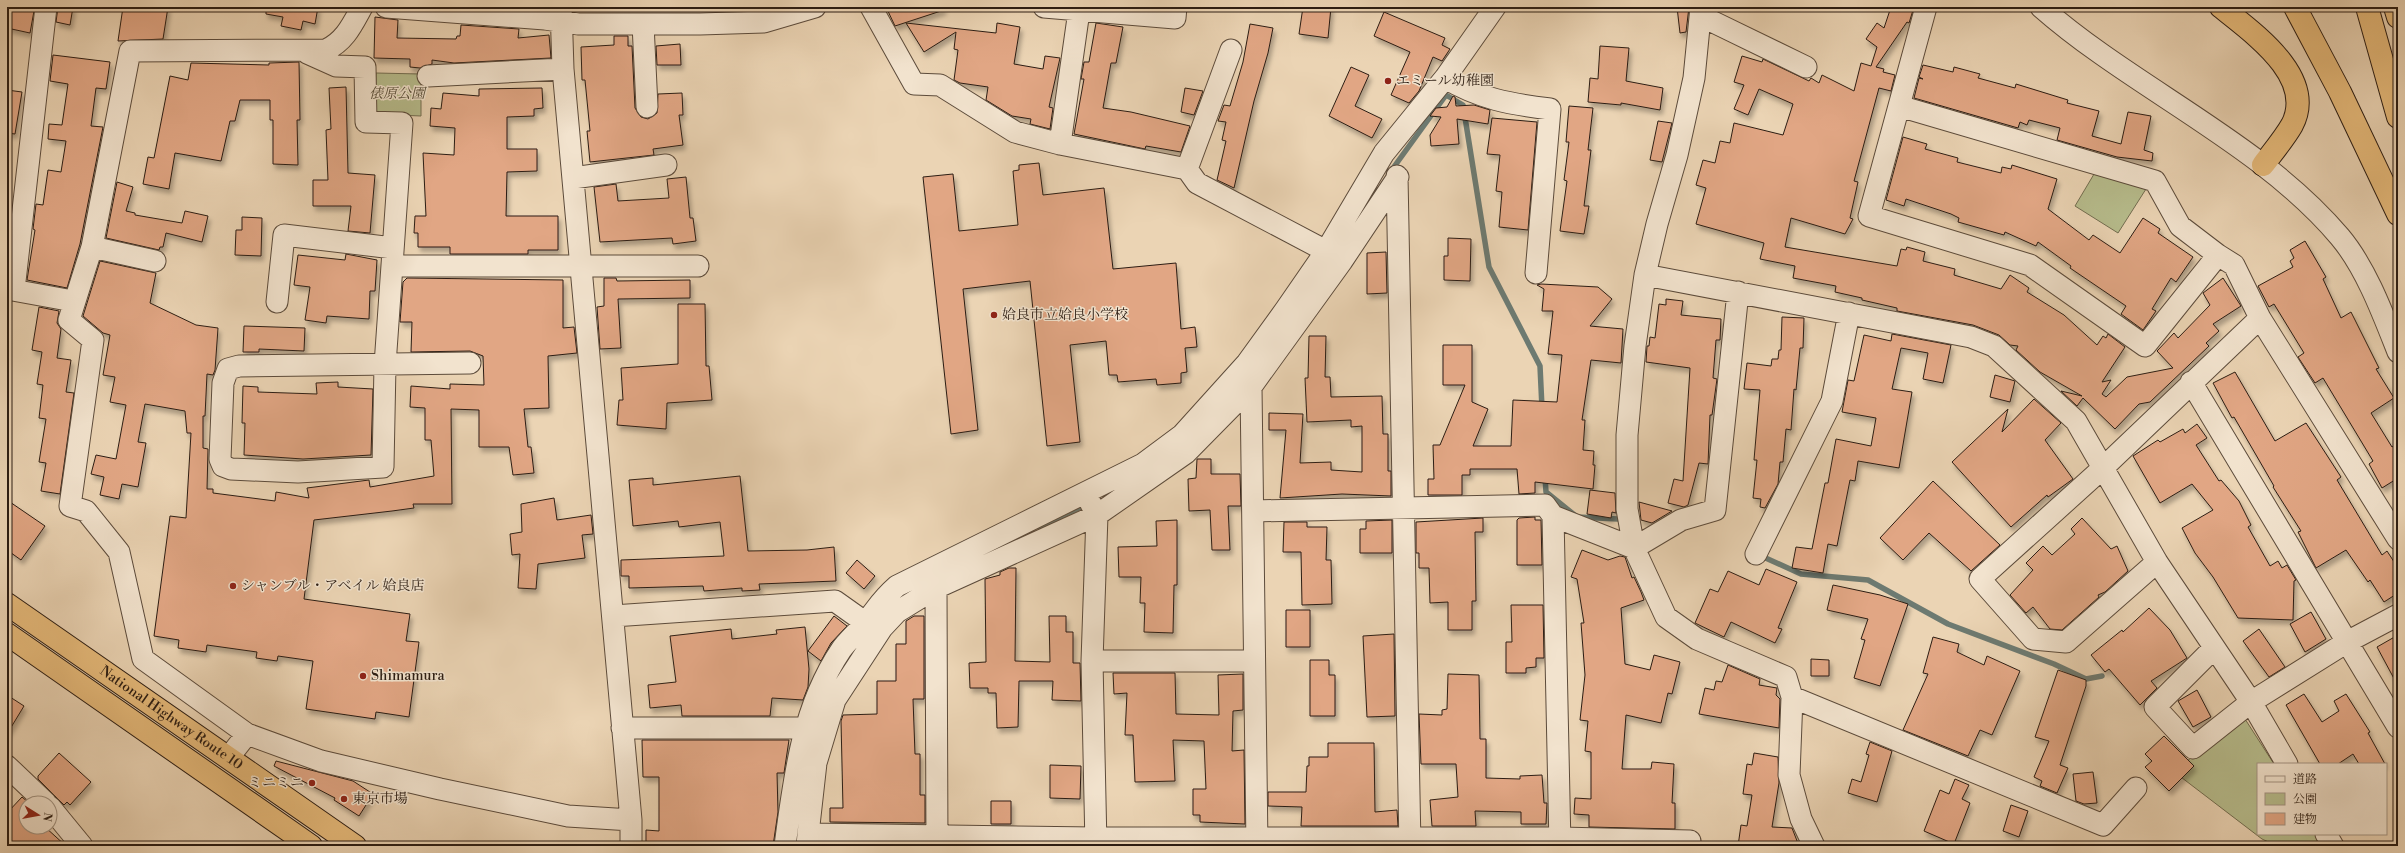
<svg xmlns="http://www.w3.org/2000/svg" width="2405" height="853" viewBox="0 0 2405 853" font-family="'Libre Bodoni','Noto Serif JP',serif">
<style>
.green{fill:#b7bd8d;stroke:#726d50}
.lines{fill:none;stroke-linecap:round;stroke-linejoin:round}
.stream{stroke:#6d7a71;stroke-width:5.5}
.building{fill:#e1a684;stroke:#2c1d13;filter:url(#shadow)}
.minor-casing{stroke:#5c4b3b;stroke-width:23}
.highway-casing{stroke:#2c1d13;stroke-width:24}
.minor{stroke:#f2e3ce;stroke-width:21}
.highway{stroke:#e6ba7a;stroke-width:22}
.poi-dot{fill:#8f2418;stroke:#f2e3ce;stroke-width:1.5}
.labels{text-anchor:middle;dominant-baseline:central;stroke-width:3;stroke-linejoin:round;paint-order:stroke}
.poi-label{font-size:14px;fill:#2c1d13;stroke:#f2e3ce;text-anchor:start}
.park-label{font-size:14px;font-style:italic;fill:#564d38;stroke:#f2e3ce}
.street-label{font-size:14px;fill:#2c1d13;stroke:#f2e3ce}
</style>
<defs>
<filter id="shadow"><feDropShadow dx="2.5" dy="4.5" stdDeviation="2" flood-color="#0004"/></filter>
</defs>
<rect width="100%" height="100%" fill="#ebd4b4"/>
<filter id="stains"><feTurbulence type="fractalNoise" baseFrequency=".005" numOctaves="4"/><feColorMatrix values="0 0 0 0 .2 0 0 0 0 .09 0 0 0 0 .02 0 0 0 .5 -.17"/></filter>
<radialGradient id="worn" r=".72"><stop offset=".6" stop-color="#630" stop-opacity="0"/><stop offset="1" stop-color="#630" stop-opacity=".3"/></radialGradient>
<path class="green" d="M376 73 421 74V116L374 114Z
M2103 159 2153 178 2118 233 2075 206Z
M2245 719 2274 764H2258V834H2319L2326 846H2277L2262 839 2173 771Z"/>
<g class="lines">
<path class="stream" d="M1391 171 1446 95 1463 105 1489 267 1540 366 1542 408
M1359 215 1377 190
M1545 477 1546 492 1577 517 1618 519
M1039 527 1087 504
M1759 555 1801 574 1868 580 1948 624 2054 664 2086 679 2102 676
M893 603 915 589
M834 683 851 654"/>
</g>
<path class="building" d="M7 7 34 11 30 33 7 28Z
M58 7H73L70 25 56 22Z
M123 7H168L163 39 118 41Z
M266 7H318L315 24 303 21 301 30 281 26 283 17 266 14Z
M886 7H943L944 10 895 26Z
M1303 7H1331L1328 38 1299 34Z
M1677 7H1689L1686 32 1680 33Z
M1891 7H1914L1909 23 1907 22 1876 67 1884 69 1883 72 1895 75 1891 91 1879 88 1854 181 1858 182 1850 218 1853 219 1845 234 1791 218 1785 247 1897 266 1901 249 1906 250 1907 247 1925 252 1923 261 1955 269 1954 275 2001 289 2010 275 2029 288 2027 292 2064 315 2097 345 2103 336 2106 338 2108 334 2125 347 2102 382 2111 380 2102 394 2106 397 2127 377 2173 368 2157 351 2174 333 2178 338 2210 305 2203 293 2223 278 2241 306 2213 324 2219 331 2206 343 2209 346 2150 402 2139 404 2115 429 2083 398 2077 406 2061 391 2082 396 2040 372 2016 350 2018 346 2010 345 1999 335 1973 325 1897 311V308L1862 300V298L1835 292 1836 286 1793 278 1795 266 1760 259 1764 243 1696 224 1706 188 1696 185 1703 160 1715 163 1720 141 1730 143 1734 123 1783 135 1793 104 1759 89 1748 115 1734 109 1744 85 1734 82 1742 56 1762 62 1763 59 1809 81 1811 78 1819 83 1822 75 1854 91 1861 63 1871 66 1877 47 1866 39 1877 23 1884 28Z
M1384 12 1445 38 1442 45 1450 49 1442 61 1433 57 1419 91 1409 103 1391 95 1410 52 1374 36Z
M375 17 398 20 397 38 456 39 457 36H460L461 25 519 29 518 38 549 35 551 58 454 63 432 60V64L420 68 410 67V59L374 58Z
M906 23 996 33 997 23 1020 27 1014 64 1043 69 1045 56 1060 58 1049 107 1053 108 1050 129 1030 124 1031 119 1012 116 986 100 988 87 960 83 954 80 958 50 954 49 956 32 924 52Z
M1096 23 1123 27 1116 63H1111L1103 108 1131 112 1190 126 1181 152 1146 146 1145 149 1074 134 1084 79H1081L1084 62H1089Z
M1250 24 1273 28 1268 53 1254 101 1234 188 1217 180 1226 141 1222 140 1226 122 1218 121 1224 105 1230 106 1243 62Z
M614 36H628V46H632L635 108 641 117 648 119 657 113 658 94 682 93 683 115H679L683 145 653 149 654 155 590 162 587 131H590L585 80H582L581 47 614 45Z
M680 44 681 65H657L656 46Z
M1600 46 1629 48 1626 81 1663 88 1660 110 1621 103V105L1588 102 1590 78 1598 79Z
M53 55 110 62 106 89 96 88 91 126 103 127 80 244 67 288 27 280 35 230 33 229 36 204 43 205 48 170 61 172 66 141 48 139 49 124 62 125 68 84 50 81Z
M299 62 300 120H297L298 165 273 164V120H270V100H240L235 121H230L221 161 175 153 169 189 143 184 148 157 154 158 170 76 188 80 191 63 269 65V63Z
M1923 65 1953 72 1954 67 1980 74 1978 78 2015 88 2016 84 2068 100 2067 103 2099 111 2092 136 2121 144 2128 112 2151 116 2144 150 2153 153 2152 161 2117 157 2057 140 2060 128 2029 120 2027 125 2020 122 2018 128 1914 98 1919 78 1923 79 1919 77Z
M1351 67 1369 75 1355 106 1382 119 1372 138 1329 116Z
M346 87 348 173 375 175 370 233 348 231 351 206H313V180H328L326 130 331 129 329 88Z
M542 88 543 108 534 109V116L507 117V149H537V171L507 172 506 216H558V250H528V254H450V247H418V233H414L415 216H426L423 153 454 155 455 128 430 126 431 108 441 109 443 93 479 96V89Z
M1185 88 1203 91 1194 115 1181 112Z
M7 90 22 92 15 134 7 133Z
M1453 96 1455 97 1456 106 1474 105 1490 110 1488 124 1457 119 1459 144 1431 146 1430 135 1441 117 1430 116 1436 108 1447 107Z
M1569 106 1593 108 1588 150H1591L1584 206H1589L1584 234 1560 231 1567 181 1564 180 1569 142H1566Z
M1492 118 1537 122 1528 230 1499 227 1502 192 1496 191 1500 155 1487 154Z
M1658 121 1672 123 1662 162 1650 160Z
M1903 137 1927 144 1925 149 1958 158 1957 162 2001 173 2002 167 2011 169 2012 165 2057 179 2048 209 2089 240 2093 235 2120 253 2143 218 2160 229 2158 233 2193 257 2176 282 2171 278 2152 309 2156 311 2143 330 2121 314 2126 306 2070 268 2071 266 2038 242 2036 246 2005 232 2004 235 1958 222 1959 218 1951 214 1906 199 1904 206 1886 200Z
M1039 163 1043 195 1104 188 1113 269 1176 263 1181 329 1195 327 1197 347 1185 348 1187 372 1181 373V383L1157 385 1156 379 1118 382 1117 375H1109L1106 341 1070 345 1080 442 1047 446 1030 281 963 289 978 430 951 434 923 177 953 174 959 231 1018 225 1013 171 1019 170V165Z
M686 177 690 218H693L696 241 673 244 672 238 600 242 594 187 616 184 618 201 669 198 667 179Z
M117 182 133 187 126 211 135 213V215L182 223 185 211 208 216 202 242 166 233 163 247H160L159 250 106 238Z
M242 217 262 218 261 256 235 255 236 230H242Z
M1448 238 1471 239 1470 281 1444 280V256H1448Z
M2305 241 2326 277 2323 279 2341 318 2351 312 2379 368 2376 369 2394 398 2371 413 2392 447 2398 443V478L2382 488 2369 464 2373 461 2323 378 2315 383 2298 357 2304 353 2274 304 2269 307 2258 286 2293 267 2290 261 2294 258 2290 250Z
M1386 252 1387 293 1367 294V253Z
M346 254 377 260 375 291H370L369 319 327 316 326 323 305 320 310 287 294 285 298 255 345 260Z
M100 261 156 273 150 303 196 325 218 328 215 370 213 375 207 374 205 416H203V448L208 449 207 489H213V493L275 501 276 492 309 498 307 488 369 480 370 487 434 476 431 440H425V408L410 407 411 386 450 389V384L484 385 483 356 470 351 411 352 412 322H400L403 282 407 278 563 280V328L574 327 577 353 548 356 549 408 524 409 528 447H531L534 473 513 475 509 447H479V410L451 409 452 504H413L414 508 392 511 314 520 304 599 410 614 406 641 419 642 409 717 376 712 375 719 306 709 313 661 278 656 277 661 256 658 257 652 207 645 206 652 178 648 179 640 154 636 170 516 186 518 191 433H187L185 411 145 404 138 442 146 443 138 487 122 484 119 499 100 495 104 477 91 474 96 455 116 459 126 405 110 402 115 377 103 375 110 335 103 333 83 316Z
M604 278H616L617 281 690 280V298L618 299 621 348 600 349 597 307 604 306Z
M1541 284 1598 287 1612 299 1590 326 1623 329 1621 363 1591 360 1582 420H1585L1583 450 1594 451 1593 465H1595L1593 489 1535 482V493L1519 494 1517 469H1470V475H1462V495H1428V479H1434L1433 445H1440L1465 385H1443V345H1472V402L1488 409 1473 446H1511L1513 400 1557 402 1562 355 1548 354 1553 311H1542L1544 289 1537 285Z
M1666 299 1683 301 1681 315 1721 319 1720 340H1716L1713 378 1717 379 1712 415H1710L1708 464 1699 463 1688 505 1684 507 1668 503 1674 479 1683 481 1690 368 1646 362 1647 346H1649L1650 337 1655 338 1659 304 1666 305Z
M678 304H705L706 366H709L712 400 667 403 666 429 617 425 619 400H623L621 368 678 364Z
M39 307 59 311 57 323 61 329 57 358 71 360 66 392 74 393 60 494 41 491 46 463 39 462 46 419 39 418 43 385 37 384 42 352 32 350Z
M1782 317 1804 318 1803 348H1800L1796 390 1794 389 1791 430 1786 429 1783 462H1780L1778 484 1765 508 1760 507 1761 499 1753 498 1757 460H1754L1760 390 1744 389 1747 363 1771 366 1772 359H1778L1779 350H1781Z
M244 326 305 328 304 351 259 349V352H243Z
M1892 334 1951 345 1943 383 1923 379 1928 353 1901 348 1892 389 1912 392 1899 468 1858 461 1855 481 1850 480 1837 546 1828 544 1823 573 1792 568 1796 547 1812 549 1825 483H1828L1836 439 1871 446 1876 418 1842 412 1848 380 1854 381 1864 335 1891 341Z
M1309 336H1326L1325 377H1330L1331 397 1382 396 1383 434H1388V471H1391V496L1342 494 1280 498 1286 430H1269V413L1303 414 1300 463 1331 462V470L1362 472V426L1351 427V420L1307 422 1305 378H1308Z
M2235 372 2275 441 2306 423 2341 477 2337 480 2382 555 2387 551 2398 568V593L2384 602 2370 580 2368 582 2346 550 2316 568 2298 532 2301 531 2273 487 2274 486 2234 417 2232 418 2213 383Z
M1995 375 2015 381 2010 402 1990 397Z
M338 382V387L373 389 371 455 303 459 244 455 245 423H242L243 386 258 387V392L317 394 316 383Z
M2034 399 2061 423 2045 440 2073 479 2048 497 2047 495 2011 527 1952 462 2008 409 2002 432Z
M2197 424 2207 438 2196 445 2219 481 2221 480 2239 501 2251 525 2248 527 2270 566 2278 561 2282 568 2287 565 2296 580 2294 581 2293 620 2238 618 2213 577 2195 553 2182 528 2213 510 2192 484 2160 503 2133 456 2158 440 2160 442 2183 429 2185 433Z
M1197 459H1211V474H1240L1241 506H1228L1230 550H1212L1210 510 1189 511 1188 479 1196 478Z
M740 476 748 551 807 550 834 547 836 581 759 584 760 590 742 591V588L704 591 703 586 629 588V576H621V560L724 556 720 522 679 527 678 521 633 526 629 480 653 478V485Z
M1933 481 2000 545 1971 571 1929 533 1903 560 1880 538Z
M1590 490 1615 493 1616 513 1612 512 1611 518 1587 514Z
M554 498 557 520 591 515 593 534 582 535 585 558 538 564 536 589 518 588 520 554 512 555 510 534 522 532 521 504Z
M7 500 45 526 21 560 7 550Z
M1639 502 1672 511 1652 523 1641 520Z
M1535 517V520H1541L1542 565H1517V520L1519 518Z
M1483 518V532H1475L1476 601H1472V630H1448V602L1430 603 1429 568H1419V553H1416V522Z
M2082 518 2111 549 2117 546 2128 571 2105 592 2098 595 2099 597 2062 630 2050 629 2033 607 2026 613 2010 595 2033 570 2026 563 2043 546 2052 555 2075 534 2071 529Z
M1177 520V585H1174L1173 633 1144 632 1145 603H1140L1141 577H1119L1118 547 1157 546 1156 521Z
M1392 520V553H1360V529H1366V521Z
M1284 522H1307V527H1327L1326 560H1331L1332 604 1302 605 1301 552H1283Z
M1582 550 1608 560 1620 556 1625 557 1632 578 1634 577 1641 592 1644 600 1621 608 1625 664 1650 670 1654 655 1680 662 1672 694 1668 693 1661 723 1626 715 1622 769H1651L1652 762 1674 764 1672 803H1675V829L1589 827V815L1574 814 1575 798 1591 799V752L1585 751 1588 721 1580 720 1585 675 1581 623H1584L1577 579 1571 577Z
M857 560 875 576 864 589 846 573Z
M1009 568H1016L1015 661 1050 662 1049 616H1066V632H1073V663H1080L1081 701 1052 700 1053 681H1019L1018 727 997 728 996 693H988V688H970L969 663 986 662 985 579 1000 575V572Z
M1766 569 1797 582 1778 628 1782 629 1775 643 1731 622 1724 637 1695 623 1710 589 1718 592 1728 571 1759 585Z
M1833 585 1880 595 1908 604 1880 686 1854 678 1865 640 1861 639 1868 619 1827 610Z
M1511 605H1543L1544 658H1536V667L1526 668V673H1506V642H1512Z
M2149 608 2170 630 2187 658 2151 681 2157 688 2140 705 2109 669 2105 672 2091 655 2122 630 2123 632Z
M1286 610H1310V647H1286Z
M2311 612 2326 639 2305 652 2290 624Z
M834 616 847 626 831 643 821 661 808 651Z
M914 616H924V699H913L915 754H920V795H925V823L830 822V808H843L841 721 843 715 877 714V681H896V644H906V621Z
M805 627 809 669 808 687 803 700 772 698 770 716H682L681 705 650 708 648 685 676 682 670 636 731 629 732 639 777 634 776 630Z
M2259 629 2285 667 2269 677 2243 641Z
M1394 634 1395 716 1367 717 1363 636Z
M2398 635V686L2377 647Z
M1933 637 1959 644 1957 652 1984 665 1987 656 2020 671 1992 735 1980 730 1968 756 1903 730 1928 674 1923 673Z
M1811 659 1829 660V676H1811Z
M1310 660H1329V675H1335V716H1310Z
M1728 665 1760 679 1759 685 1777 688 1776 695 1780 699 1779 728 1699 714 1705 688 1714 690 1716 681 1722 682Z
M2058 670 2086 680V686L2060 765 2068 768 2057 793 2040 786 2042 781 2034 777 2049 741 2035 737Z
M1113 673H1175L1176 714 1219 715 1218 675 1243 674V710L1233 711 1232 751 1244 750 1245 824 1200 822V815H1193V789H1206L1204 741 1173 740 1175 781 1135 782 1133 735H1125L1127 693 1114 694Z
M1448 674 1479 675 1480 739H1486V778L1520 779V776L1542 775 1544 803H1547L1546 824H1521V812L1475 811 1476 826H1432L1430 800 1458 797 1456 764H1421L1419 714 1442 715V710L1447 709Z
M2197 690 2211 717 2193 727 2178 701Z
M2304 694 2322 722 2339 711 2334 701 2346 694 2370 732 2368 733 2385 764H2359L2353 754 2338 764H2320L2286 705Z
M7 695 24 706 7 734Z
M2164 736 2194 766 2169 791 2145 767 2152 761 2145 754Z
M642 740H789L784 773H777L778 812 773 846H646V830L659 831V777H643Z
M1870 742 1892 751 1877 802 1848 793 1852 779 1861 782 1869 755 1866 754Z
M1328 743H1374L1375 812 1397 810 1398 826H1301L1302 807 1268 806V792H1306L1307 766H1309V757H1328Z
M59 753 91 782 70 805 67 802 64 805 38 779V776Z
M1754 753 1778 757 1779 783 1772 827 1792 828 1799 846H1738L1741 825 1747 826 1752 795 1743 794 1747 764 1752 765Z
M276 761 353 781 373 794 359 816 334 800 335 798 274 766Z
M1050 765 1081 766 1080 799 1050 798Z
M2093 772 2097 803 2084 804 2076 801 2073 774Z
M1955 779 1969 785 1962 799 1970 803 1954 844 1924 831 1940 790 1949 794Z
M22 797 29 803H26V827H45L66 846H7V813Z
M991 801H1011V824H991Z
M2011 805 2028 811 2019 837 2003 831Z"/>
<g class="lines">
<defs>
<path id="minor" d="M386 7 545 19 578 24H700L764 22 815 7
M561 7 563 69 631 820V846
M871 7 914 84 940 85 1015 132 1060 144 1187 169 1197 183 1326 251
M1044 7 1175 18 1176 7
M1701 7 1694 78 1677 155 1657 224 1645 275 1635 346 1627 435V509L1634 548 1666 617 1697 639 1786 677 1792 697 1789 775 1801 819 1814 846
M1926 7 1869 216 2030 265 2145 346 2218 255
M2041 7C2133 88 2261 143 2340 237 2366 268 2383 314 2398 352
M1701 16 1806 67
M643 24 647 107
M307 53 336 66 365 67 366 122 402 123 385 365 383 467 298 472 231 469 223 466 220 459 223 383 228 369 239 366 470 363
M428 76 563 69
M1445 78C1480 99 1510 104 1550 109L1536 273
M1899 106 2155 181 2180 226 2218 255 2234 265 2260 318 2398 539
M1060 144 1079 11
M1187 169 1231 50
M1397 176 1410 846
M573 178 666 165
M92 247 155 261
M392 266H698
M1645 275 1971 337 1994 346 2076 421 2157 562 2251 702 2287 764
M7 289 73 301
M14 290 46 7
M277 302 284 235 393 248
M2191 382 2398 727
M1251 387 1257 846
M1091 504 1097 515 1092 661 1096 846
M1253 511 1545 505 1553 516 1634 548 1681 520 1715 510 1738 292
M1553 516 1560 846
M1756 554 1832 401 1849 313
M2157 562 2066 642 2033 639 1980 579 2104 467 2260 318
M936 588 937 846
M613 616 835 601 866 623
M2214 648 2155 707 2193 748 2251 702 2347 642 2398 615
M1092 661H1254
M1792 697 2103 825 2136 788
M622 728H805
M247 734 143 659 119 552 86 511 70 506 93 340 69 320 92 247 130 51 326 50C345 41 352 25 362 7
M229 757 247 734 321 761 440 789 568 816 631 820
M7 766 46 803
M50 807 82 846
M808 834 816 763 835 700 882 628 897 612 936 588 1097 515 1186 453 1251 387 1342 261 1398 177
M2326 834 2333 846
M785 846C794 778 802 708 841 650 848 640 858 632 865 623 878 607 881 600 897 586L1143 464 1182 435 1247 363 1286 309 1326 251 1384 153 1445 78 1495 7
M807 846 808 834 1095 838H1560L1690 841"/>
<g id="highway">
<path d="M2221 7C2253 33 2317 77 2292 125 2284 139 2272 153 2263 165"/>
<path d="M2295 7 2340 92 2398 214"/>
<path d="M2367 7 2398 117"/>
<path d="M2395 7 2398 17"/>
<path id="s1" d="M7 604 355 846"/>
<path d="M7 634 311 846"/>
</g>
</defs>
<use href="#minor" class="minor-casing"/>
<use href="#highway" class="highway-casing"/>
<use href="#minor" class="minor"/>
<use href="#highway" class="highway"/>
</g>
<g class="poi-dot">
<circle cx="1388" cy="81" r="4"/>
<circle cx="994" cy="315" r="4"/>
<circle cx="233" cy="586" r="4"/>
<circle cx="363" cy="676" r="4"/>
<circle cx="312" cy="783" r="4"/>
<circle cx="344" cy="799" r="4"/>
</g>
<g class="labels">
<g class="poi-label">
<text x="1396" y="81">エミール幼稚園</text>
<text x="1002" y="315">姶良市立姶良小学校</text>
<text x="241" y="586">シャンブル・アベイル 姶良店</text>
<text x="371" y="676">Shimamura</text>
<text x="304" y="783" text-anchor="end">ミニミニ</text>
<text x="352" y="799">東京市場</text>
</g>
<g class="park-label">
<text x="397" y="94">俵原公園</text>
</g>
<g class="street-label">
<text stroke="none"><textPath href="#s1" startOffset="200">National Highway Route 10</textPath></text>
</g>
</g>
<rect width="2405" height="853" fill="none" stroke="#ebd4b4" stroke-width="24"/>
<rect x="8" y="8" width="2389" height="837" fill="none" stroke="#2c1d13" stroke-width="2"/>
<rect x="12" y="12" width="2381" height="829" fill="none" stroke="#2c1d13"/>
<rect x="2257" y="763" width="130" height="72" fill="#f2e3ce" stroke="#a39483"/>
<rect x="2265" y="776" width="20" height="6" fill="#f2e3ce" stroke="#a39483"/>
<text x="2293" y="783" font-size="12" fill="#2c1d13">道路</text>
<rect x="2265" y="793" width="20" height="12" fill="#b7bd8d" stroke="#a39483"/>
<text x="2293" y="803" font-size="12" fill="#2c1d13">公園</text>
<rect x="2265" y="813" width="20" height="12" fill="#e1a684" stroke="#a39483"/>
<text x="2293" y="823" font-size="12" fill="#2c1d13">建物</text>
<g transform="translate(38 815) rotate(101)"><circle r="19" fill="#f2e3ce" stroke="#a39483"/>
<path d="M0-3L7 15L0 10L-7 15Z" fill="#8f2418"/>
<text y="-6" font-size="11" font-weight="bold" text-anchor="middle" fill="#2c1d13">N</text>
</g>
<rect width="100%" height="100%" filter="url(#stains)"/>
<rect width="100%" height="100%" fill="url(#worn)"/>
</svg>
